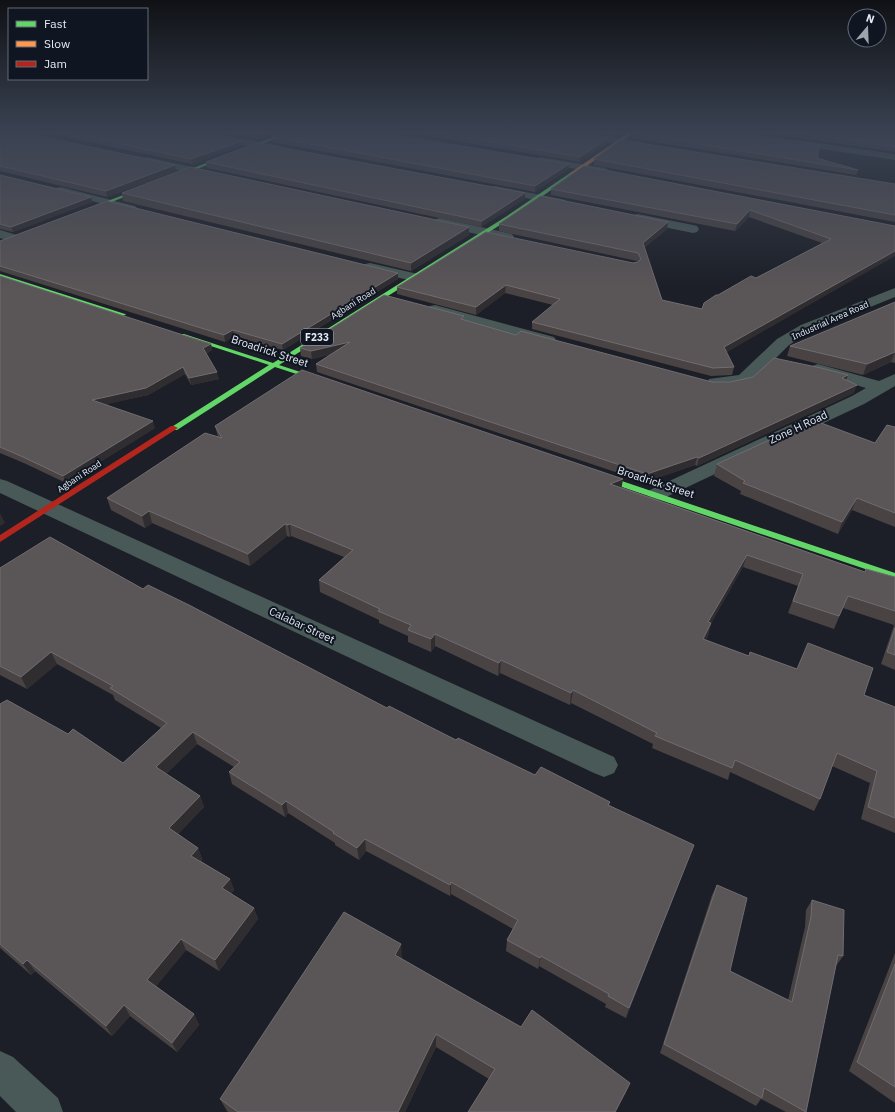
<svg xmlns="http://www.w3.org/2000/svg" width="895" height="1112" viewBox="0 0 895 1112" font-family="'IBM Plex Sans',sans-serif">
<style>
.lines{fill:none;stroke-linecap:round;stroke-linejoin:round}
.street{fill:#495957;fill-rule:evenodd}
.fast{fill:#63d668;fill-rule:evenodd}
.slow{fill:#ff974d;fill-rule:evenodd}
.jam{fill:#b3261e;fill-rule:evenodd}
.wall{fill:#494344}
.shaded-wall{fill:#302d31}
.building{fill:#5a5557;stroke:#706c70}
.labels{text-anchor:middle;dominant-baseline:central;stroke-width:4;stroke-linejoin:round;paint-order:stroke}
.far-street-label{font-size:9px;fill:#e6ebf4;stroke:#0f1521}
.shield{fill:#0f1521;stroke:#a6abb5;stroke-width:1}
.shield-label{font-size:10px;font-weight:bold;fill:#e6ebf4}
.street-label{font-size:11px;fill:#e6ebf4;stroke:#0f1521}
</style>
<rect width="100%" height="100%" fill="#1c1f27"/>
<g class="lines">
<path class="street" d="M191 132H211L280 146 285 149 280 152 195 135Z
M559 132H583L643 142 648 145 643 148 563 135Z
M791 139 895 154V160L788 144 786 142 788 140Z
M146 157 214 172 219 175 214 178 142 162 141 160Z
M540 157 605 168 610 171 605 174 536 162 535 160Z
M495 186 561 199 565 200 567 202 565 204 561 205 491 191 489 189Z
M61 187 135 206 137 208 135 210 131 211 57 192 55 190 57 188Z
M638 214 693 225 697 226 699 229 697 232 693 233 634 221 632 218 634 215Z
M440 218 512 234 514 237 512 240 508 241 436 225 434 222 436 219Z
M0 230 17 235 19 238 17 241 13 242 0 238Z
M370 263 418 274 420 277 418 280 413 281 365 270 363 267 365 264Z
M895 288V297L811 331 789 345 751 383 728 388 709 387 707 383 709 379 739 375 777 339 801 325Z
M435 305 554 337 556 340 554 343 548 345 430 312 428 309 430 306Z
M818 364 879 381 895 374V386L864 404 664 498 657 500 650 498 647 494 650 490 852 396 866 388 812 372 810 369 812 366Z
M0 479 7 481 614 757 618 765 614 773 604 777 594 773 0 493Z
M0 1051 13 1057 58 1098 63 1112H16L0 1096Z"/>
<path class="fast" d="M287 132H293L83 213 79 212Z
M570 173 574 174 511 218 279 365 328 381V383H324L275 367 177 430H174L170 428 269 365 180 336V334H184L273 363 507 216Z
M0 274 125 314 126 315 121 316 0 278Z
M592 473H598L895 573V579L592 477 591 475Z"/>
<path class="slow" d="M630 132H635L574 175H570V173Z"/>
<path class="jam" d="M171 426H174L178 428 0 542V535Z"/>
</g>
<path class="wall" d="M0 132 176 171 107 197 0 171Z
M44 132H197L242 145 192 164Z
M222 132H277L258 139Z
M405 132H567L607 139 606 144 579 162Z
M594 132H623L617 136Z
M762 132H895V152Z
M631 133 817 158 858 170 856 175 631 138Z
M273 137 568 169 535 192 273 142Z
M594 159 895 184V222L594 165Z
M206 162 525 199 481 227 207 168Z
M0 175 91 197 92 202 13 232 0 229Z
M551 189 895 226 726 352 734 367 732 375 711 376 532 329V322L553 305 505 293 476 315 397 294V287L638 262 637 261 499 231V224L667 229 644 248 662 300 702 309 718 295 756 278 822 243 749 217 735 231 551 195Z
M122 193 469 227V235L411 271 123 201Z
M0 241 398 279 283 350 234 336 225 342 0 271Z
M0 276 211 344 212 350 206 354 219 379 191 385 185 374 148 395 106 404 155 428 66 483 26 464 0 453Z
M895 302V363L891 362 863 375 787 356 790 346Z
M464 320 516 335 712 382 846 380 854 393 697 466 695 465 645 482 317 372 316 364 332 354 312 359 301 356 300 348Z
M215 426 622 487 865 572 895 577V670L881 664 894 625 843 608 834 629 788 613 798 586 743 567 711 623 708 636 706 640 749 656 864 695 895 707V833L861 819 870 783 832 766 820 799 814 811 730 772 728 780 652 748 653 744 571 703 570 705 500 673 498 676 435 646 431 652 408 642V636L379 623V620L320 592 319 580 344 557 291 536 290 537 287 536 250 566 152 523 145 528 111 510 107 498 218 437Z
M895 427V527L852 510 838 534 740 494 741 491 714 476 717 464 875 443Z
M0 568 143 589 387 708 456 740 535 775 610 802 609 805 689 857 626 1018 605 1007 606 1004 539 966 538 969 506 951 507 940 513 929 451 894 450 896 366 851 359 860 335 845V843L288 813 285 817 232 784 229 772 234 767 197 744 166 774 200 796 204 807 178 834 198 848 202 859 201 861 230 879 234 890 231 894 254 908 258 919 219 971 186 950 156 986 194 1014 199 1025 177 1052 130 1016 112 1036 35 971 31 975 0 948V704L68 734 123 763 161 728 115 700 113 695 57 664 27 689 0 675Z
M717 885 730 971 788 1000 805 927 806 910 812 900 843 956 836 966 806 1112H786L761 1099 756 1106 660 1053 712 895Z
M895 953V1103L849 1071Z
M402 958V959L521 1027 630 1083 625 1095 489 1079 436 1047 405 1112H228L227 1111 220 1099Z"/>
<path class="shaded-wall" d="M264 132H277L258 139V134Z
M618 132H623L617 136Z
M607 139 606 144 579 162 580 157Z
M242 141V145L192 164 191 159Z
M569 164 568 169 535 192V186Z
M175 165 176 171 107 197 106 191Z
M525 193V199L481 227 482 221Z
M91 197 92 202 13 232 11 227Z
M750 210 749 217 735 231 737 224Z
M668 222 667 229 642 250 643 243Z
M469 227V235L411 271V263Z
M895 251V256L722 355 724 347Z
M398 273V279L283 350 282 344Z
M506 285 505 293 476 315V307Z
M233 330 234 336 225 342 224 335Z
M350 342 351 350 312 359 311 351Z
M211 344 212 350 204 355 203 348Z
M895 352 891 362 863 375 867 364Z
M183 367 185 374 148 395 94 407 92 400Z
M217 372 219 379 191 385 189 378Z
M848 375 845 383 842 378Z
M857 385 854 393 697 466 699 458Z
M153 421 155 428 66 483 63 476Z
M697 457 695 465 645 482 647 474Z
M623 479 621 491 610 484Z
M857 498 852 510 838 534 842 522Z
M149 511 152 523 145 528 142 516Z
M0 513 5 523 0 526Z
M285 524 287 536 250 566 248 554Z
M290 524 291 536 290 537 288 525Z
M747 555 743 567 705 634 708 622Z
M711 623 708 636 700 651 703 639Z
M435 634V646L431 652V639Z
M51 652 57 664 27 689 21 677Z
M501 660 500 673 498 676 499 663Z
M573 690 571 703 570 705 571 693Z
M193 732 197 744 161 779 156 767Z
M200 796 204 807 173 839 169 828Z
M286 801 288 813 285 817 282 805Z
M365 839 366 851 359 860 357 848Z
M694 845 689 857 626 1018 629 1008Z
M198 848 202 859 195 867 191 856Z
M230 879 234 890 226 900 222 888Z
M451 882V894L450 896V885Z
M254 908 258 919 219 971 215 960Z
M181 939 186 950 153 990 147 980Z
M401 944 402 958 396 969 395 955Z
M541 956 539 966 538 969 540 958Z
M27 960 35 971 31 975 23 964Z
M124 1005 130 1016 112 1036 106 1026Z
M194 1014 199 1025 177 1052 172 1043Z
M436 1034V1047L405 1112H398Z
M630 1083 625 1095 616 1112H615Z"/>
<path class="building" d="M0 132H21L175 165 106 191 0 166Z
M65 132H197L242 141 191 159Z
M246 132H264L258 134Z
M285 132H378L569 164 535 186 273 137Z
M433 132H567L607 139 580 157Z
M633 132H734L820 145 817 158 858 170 631 133Z
M795 132H895V147Z
M621 140 895 184V215L594 159Z
M257 143 525 193 482 221 206 162Z
M584 166 895 226V251L724 347 734 367 713 368 532 322 560 299 506 285 476 307 397 287 486 232 633 263 638 262 641 259 638 253 499 224 541 196 668 222 643 243 662 300 702 309 704 303 716 295H718L751 276 756 278 831 239 750 210 737 224 551 189Z
M190 167 469 227 411 263 122 193Z
M0 175 91 197 11 227 0 224Z
M107 201 398 273 282 344 233 330 224 335 0 266V241Z
M0 276 211 344 203 348 217 372 189 378 183 367 146 388 92 400 153 421 63 476 23 457 0 447Z
M384 295 464 316 461 319 516 335 521 331 712 382H730L753 377 774 358 821 368 848 375 842 378 857 385 699 458 697 457 647 474 316 364 350 342 311 351 300 348Z
M895 302V352L867 364 790 346Z
M302 370 623 479 610 484 865 572 866 569 895 577V611L848 596 839 616 793 601 803 574 747 555 708 622 711 623 703 639 749 656 750 652 797 669 808 643 873 668 864 695 895 707V818L868 807 877 771 837 753 820 799 735 760 732 768 655 736 657 733 573 690 571 693 501 660 499 663 435 634 431 639 408 630 411 625 378 611 380 609 319 580 353 550 290 524 288 525 285 524 248 554 149 511 142 516 107 498 205 433 222 438 215 426Z
M813 420 875 443 887 425 895 427V513L857 498 842 522 743 483 745 481 717 464Z
M50 537 143 589 148 585 189 605 387 708 389 706 456 740 458 738 535 775 541 767 610 802 608 805 694 845 629 1008 608 996 609 994 541 956 540 958 507 940 518 920 451 882 450 885 365 839 357 848 333 833 334 832 286 801 282 805 229 772 240 762 193 732 156 767 200 796 169 828 198 848 191 856 230 879 222 888 254 908 215 960 181 939 147 980 194 1014 172 1043 124 1005 106 1026 27 960 23 964 0 944V704L7 700 68 734 73 729 123 763 167 723 110 688 113 686 51 652 21 677 0 666V568Z
M895 628V655L887 652Z
M717 885 747 898 730 971 792 1002 811 917 812 900 844 910 843 956 838 955 806 1112 764 1088 762 1098 664 1044Z
M344 912 401 944 395 955 521 1027 532 1010 630 1083 615 1112H468L495 1069 436 1034 398 1112H238L220 1099Z
M895 964V1087L857 1062Z"/>
<linearGradient id="sky" x2="0" y2="1"><stop stop-color="#0f1115"/><stop offset="0.46" stop-color="#3a4252"/><stop offset="1" stop-color="#3a4252" stop-opacity="0"/></linearGradient>
<rect width="895" height="288" fill="url(#sky)"/>
<g class="labels">
<g class="far-street-label">
<text transform="translate(353 303) rotate(-32)">Agbani Road</text>
<text transform="translate(830 320) rotate(-24)">Industrial Area Road</text>
<text transform="translate(79 476) rotate(-33)">Agbani Road</text>
</g>
<rect class="shield" x="301" y="329" width="32" height="16" rx="3"/>
<g class="shield-label">
<text x="317" y="337">F233</text>
</g>
<g class="street-label">
<text transform="translate(270 351) rotate(18)">Broadrick Street</text>
<text transform="translate(798 427) rotate(-25)">Zone H Road</text>
<text transform="translate(656 482) rotate(18)">Broadrick Street</text>
<text transform="translate(302 625) rotate(25)">Calabar Street</text>
</g>
</g>
<rect x="8" y="8" width="140" height="72" fill="#0f1521" stroke="#656b75"/>
<rect x="16" y="21" width="20" height="6" fill="#63d668" stroke="#656b75"/>
<text x="44" y="28" font-size="12" fill="#e6ebf4">Fast</text>
<rect x="16" y="41" width="20" height="6" fill="#ff974d" stroke="#656b75"/>
<text x="44" y="48" font-size="12" fill="#e6ebf4">Slow</text>
<rect x="16" y="61" width="20" height="6" fill="#b3261e" stroke="#656b75"/>
<text x="44" y="68" font-size="12" fill="#e6ebf4">Jam</text>
<g transform="translate(867 28) rotate(19)"><circle r="19" fill="#0f1521" stroke="#656b75"/>
<path d="M0-3L7 15L0 10L-7 15Z" fill="#9fa4ac"/>
<text y="-6" font-size="11" font-weight="bold" text-anchor="middle" fill="#e6ebf4">N</text>
</g>
</svg>
